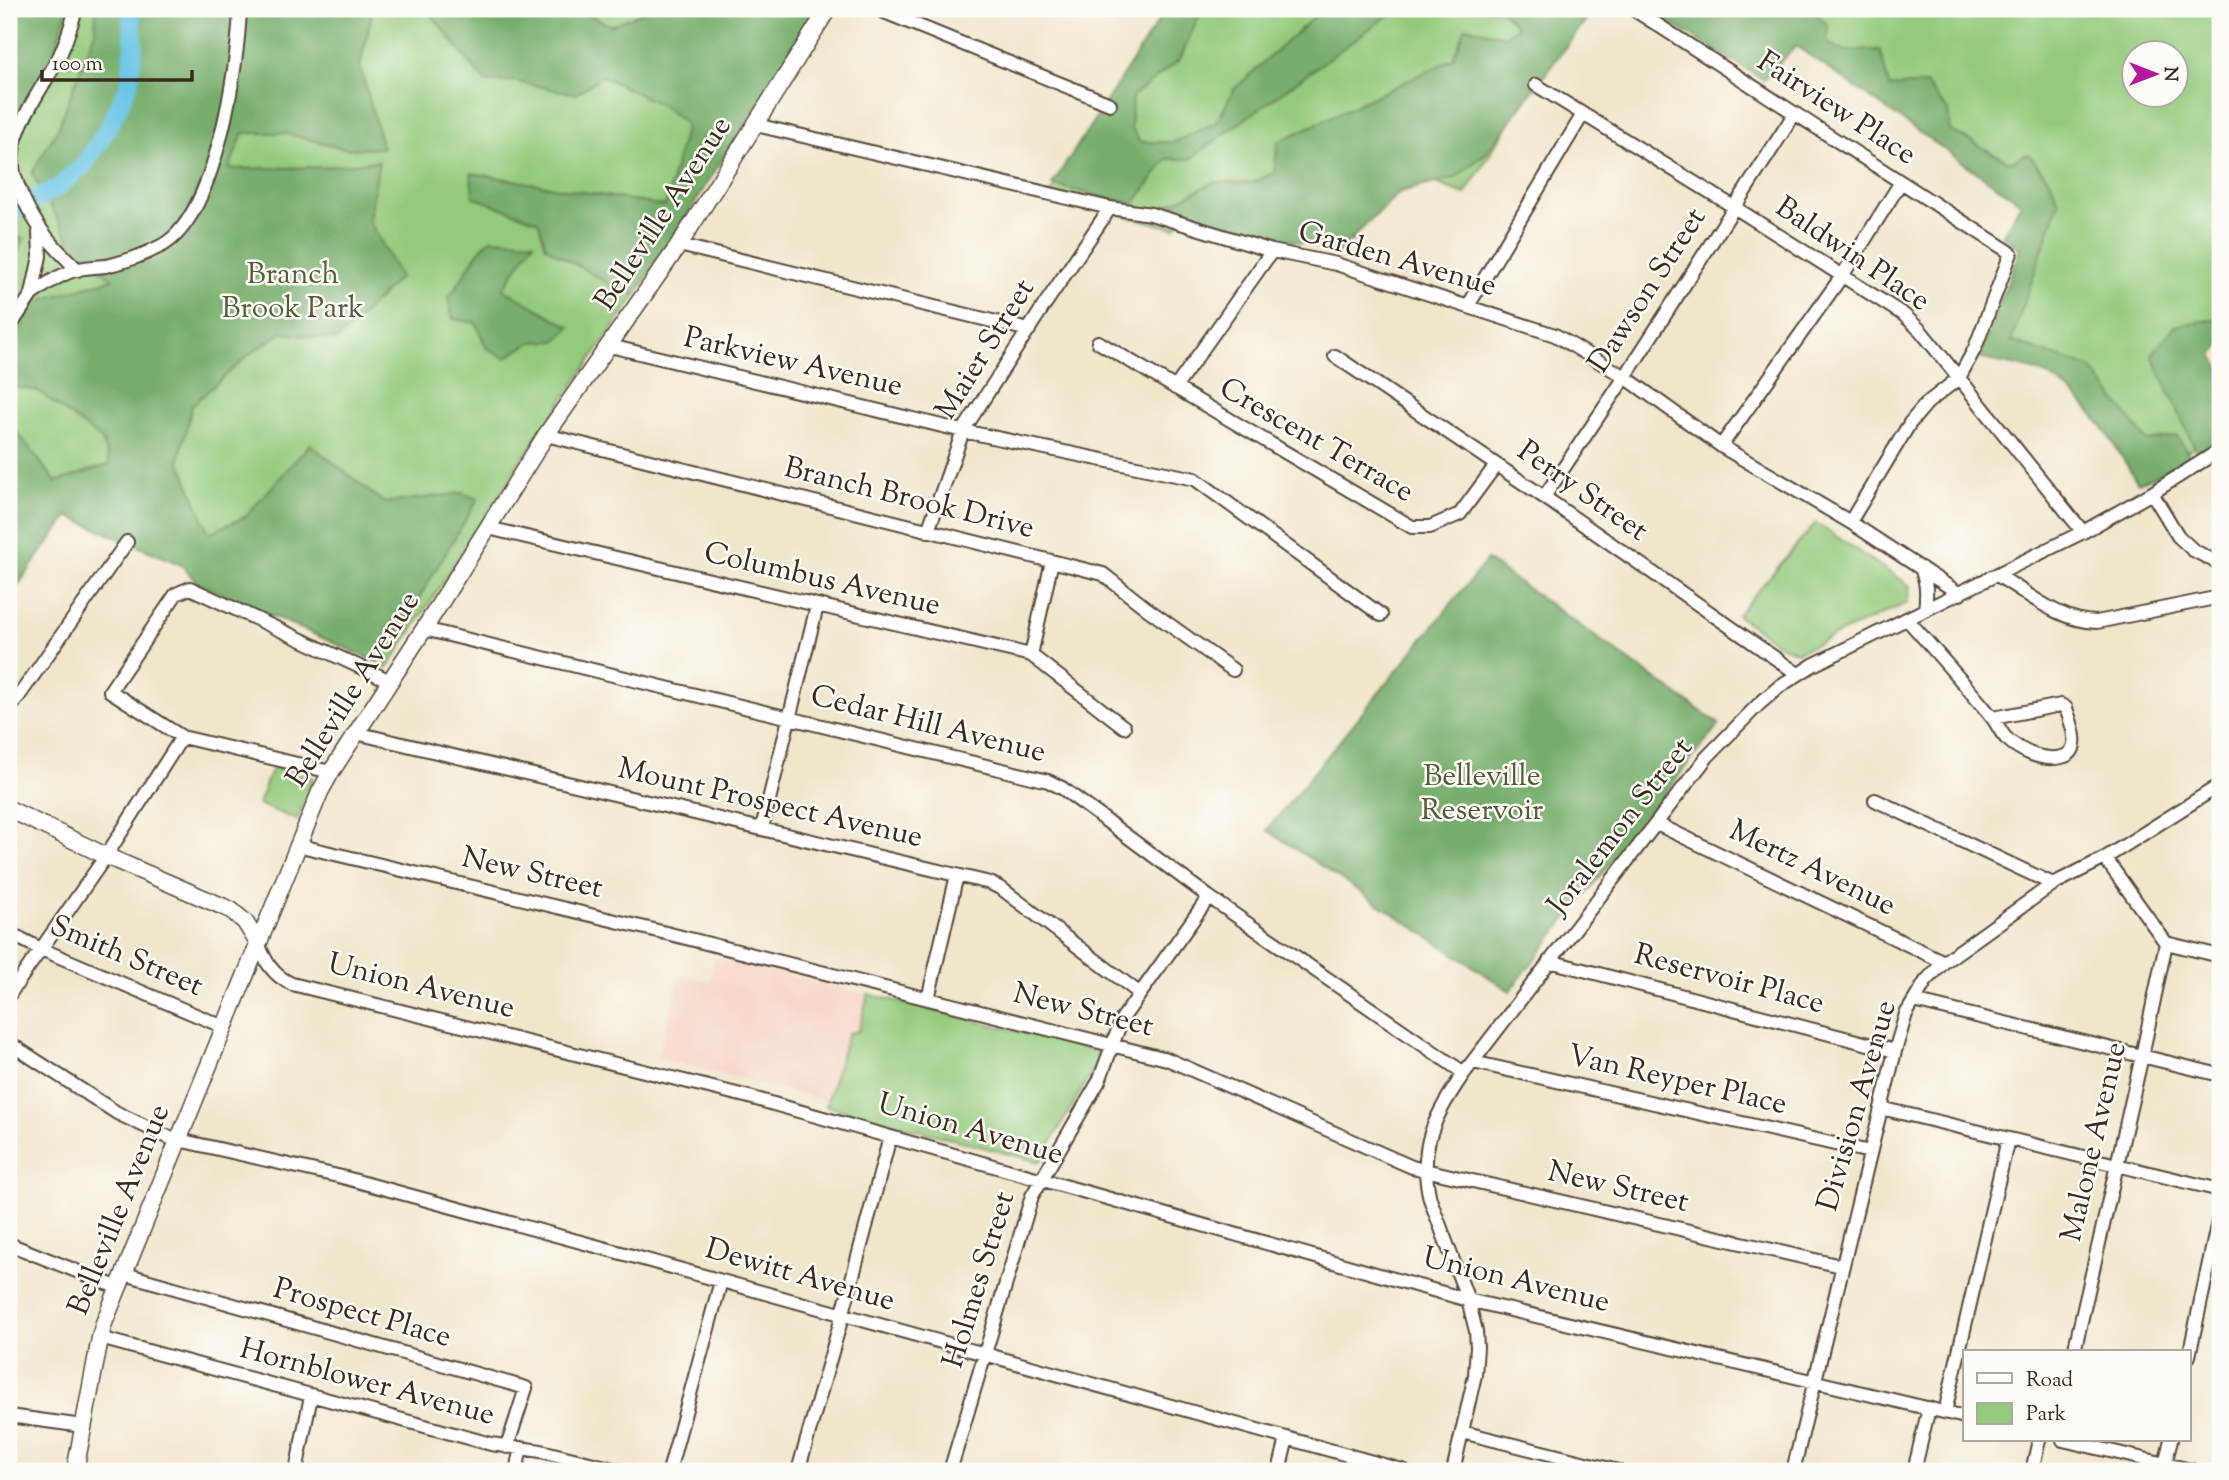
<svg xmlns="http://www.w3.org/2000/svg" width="2229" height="1480" viewBox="0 0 2229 1480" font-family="'Sorts Mill Goudy',serif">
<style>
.built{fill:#f6d2c3}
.green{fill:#94ca7c;stroke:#687a4d;stroke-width:2;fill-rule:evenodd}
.forest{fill:#77ae6c;stroke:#596c45;stroke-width:2}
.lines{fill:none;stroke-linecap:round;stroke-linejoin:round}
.river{stroke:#68c5e6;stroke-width:18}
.minor-casing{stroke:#564638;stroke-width:16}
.major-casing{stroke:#564638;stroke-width:19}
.minor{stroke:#fff;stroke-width:12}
.major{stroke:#fff;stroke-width:16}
.labels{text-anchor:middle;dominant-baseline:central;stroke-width:5;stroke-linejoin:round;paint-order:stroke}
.street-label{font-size:30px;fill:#3b2a1e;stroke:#fdfcf7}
.park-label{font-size:30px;fill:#565a3a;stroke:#fdfcf7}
</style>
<rect width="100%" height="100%" fill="#fdfcf7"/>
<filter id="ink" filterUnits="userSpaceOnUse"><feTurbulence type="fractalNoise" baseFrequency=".0143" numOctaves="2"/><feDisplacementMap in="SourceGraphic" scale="14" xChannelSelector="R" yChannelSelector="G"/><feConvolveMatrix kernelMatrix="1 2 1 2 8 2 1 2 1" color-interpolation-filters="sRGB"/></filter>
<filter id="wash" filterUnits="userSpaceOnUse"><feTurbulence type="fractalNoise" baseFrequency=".00686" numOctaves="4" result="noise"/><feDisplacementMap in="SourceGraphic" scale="28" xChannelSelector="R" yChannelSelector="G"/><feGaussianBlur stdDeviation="1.57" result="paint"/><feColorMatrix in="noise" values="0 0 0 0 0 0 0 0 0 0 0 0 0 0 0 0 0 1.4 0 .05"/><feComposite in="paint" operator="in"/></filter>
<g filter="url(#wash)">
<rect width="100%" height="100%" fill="#f0e6cb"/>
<path class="built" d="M715 957 867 995 859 1032 848 1033 827 1101 657 1058 681 974 709 981Z"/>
<path class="green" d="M13 9H818L636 295 528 450 387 669 380 663 197 583 182 565 68 516 9 597V20Z
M1172 9H1581L1465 194 1400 170 1351 242 1204 197 1174 228 1048 197Z
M1661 9H2220V318L2179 331 2220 430 2147 477 2082 382 1985 348 2025 248 2030 198 1784 31ZM2134 52H2176V94H2134Z
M1816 523 1910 586 1907 603 1798 652 1781 646 1737 615Z
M272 768 312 777 313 780 297 820 258 804Z
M868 994 1093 1050 1098 1053 1099 1059 1040 1162 826 1106 848 1033 859 1031Z"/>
<path class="forest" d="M13 9H67L55 50 9 135V20Z
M96 9H373L360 67 383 148 347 149 284 133H243L229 169 323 167 379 161 369 220 400 277 337 340 281 333 250 354 192 405 179 460 209 533 245 517 310 444 384 503 462 493 478 499 380 663 197 583 182 565 68 516 9 597V422L56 482 110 464 102 440 38 391 9 386V351L34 302 113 279 76 252 32 173 58 128 95 31Z
M427 9H578L611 26 649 9H818L636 295 614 287 546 247 538 221 473 197 471 173 665 206 686 125 665 107 602 76 576 94 512 81 485 82Z
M1166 9H1205L1197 20 1180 59 1132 97 1131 128 1140 142H1175L1217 122 1234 89 1323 9H1397L1190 159H1167L1134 204 1052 185Z
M1500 9H1594L1487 152 1455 178 1400 192 1338 252 1162 208 1214 182 1252 183 1274 173 1278 142 1453 59 1466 27 1505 36 1517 26Z
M1647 9H1811L1828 25 1827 42 1843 51 1880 50 1889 87 1926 84 1948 111 1950 130 2009 162 2028 154 2050 180 2059 202 2011 341 2091 368 2147 441 2177 436 2193 461 2138 483C2113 443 2091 400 2048 376 2033 367 1997 363 1979 358L2020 249 2002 236 2021 203 1796 46 1764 80Z
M9 236 24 238 9 275Z
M491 239 534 242 503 289 570 327 556 341 532 342 505 358 486 347 476 323 453 319 448 298C464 280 472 254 491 239Z
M2220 311V347L2213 354 2220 369V442L2199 457 2152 355 2175 326 2214 319Z
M1487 560 1719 724 1510 991 1267 830Z"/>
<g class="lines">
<path class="river" d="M9 213 57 188 85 164 108 128 129 85 134 43 130 9"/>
</g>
</g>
<g filter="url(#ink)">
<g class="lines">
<defs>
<path id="minor" d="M76 9C71 26 66 43 58 59 42 90 8 131 13 167 14 178 19 188 23 198 37 229 53 246 78 270
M877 9 1110 104
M1633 9 2011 253 1975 348 1959 378 1927 403 1910 423 1850 522
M1536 85 1734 207 1904 315 1920 330 1959 378 2083 532
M756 125 1110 208 1151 214 1272 251 1336 264 1555 335 1625 377 1721 446 1850 522 1960 594
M679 245 1029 330
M32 294C47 284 62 273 79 269 88 267 97 267 106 266 125 262 144 255 161 246 216 218 238 65 240 9
M1468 306 1583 114
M9 328 32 294 40 256 39 232
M1098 342 1412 527H1430L1460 514 1496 465
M610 346 963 431 1195 479 1381 615
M1335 356 1544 497 1798 674
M1175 388 1272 251
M546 435 1103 574 1146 608 1233 670
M1721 446 1842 276 1901 182
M2152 493 2178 536 2193 550 2220 564
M1544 497 1625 377 1795 113
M488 528 1031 655 1124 727
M928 531 963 431 1045 304 1110 208
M1921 568C1927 584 1927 594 1925 610
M1997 575C2028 593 2060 622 2097 622L2220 597
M1907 619C1935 651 1964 683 1991 716 1997 723 2000 732 2006 738 2021 752 2045 763 2065 756 2083 749 2070 721 2066 708L2061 705 1993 718
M424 629 1048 781 1062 788 1209 897 1464 1073
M1031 655 1052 561
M9 710 127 542
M356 733 990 883 1002 889 1139 993
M331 772 182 737 110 691 176 594 190 588 390 681
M1875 800 2053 884
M1657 824 1944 962
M762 828 817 606
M297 845 662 932 1167 1059 1412 1167 1841 1266
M2105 858 2166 943 2220 956
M9 933 41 949 224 1027
M258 943C265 961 273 976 292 984L749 1097 1468 1300 1965 1417
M1549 961 1895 1051
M9 995 106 856 182 737
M928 999 957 875
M1914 1001 2220 1075
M9 1043 117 1113 170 1138 342 1177 614 1251 1405 1471
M1473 1062 1870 1152
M1881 1108 2220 1190
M9 1244 119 1288
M125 1274 526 1388 507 1447
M100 1338 491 1444 541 1451 622 1471
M2074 1352 2142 1056 2166 943
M2189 1356 2220 1212
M1945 1412 2008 1139
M9 1416 83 1426
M1462 1432 1618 1471
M2063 1440 2195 1471
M2165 1464 2171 1440
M296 1471 311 1396
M516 1471 521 1448
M669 1471 721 1281
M798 1471 840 1324 890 1137
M950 1471 1032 1196 1099 1081 1122 1019 1209 897
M1279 1471 1287 1438
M1453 1471 1475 1375 1477 1347 1476 1331 1468 1300 1430 1199C1417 1146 1435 1116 1464 1073L1707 757 1758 705 1780 686 1813 665 2083 532 2152 493 2220 450
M1793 1471 1895 1051 1906 1014 1926 981 1944 962 2053 884 2105 858 2220 785
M1914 1471 1929 1408
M2032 1471 2039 1440"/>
<path id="major" d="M9 809 106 856 231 910 245 922 258 943
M75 1471 100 1338 104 1323 320 792 331 772 424 629 546 435 679 245 828 9"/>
</defs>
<use href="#minor" class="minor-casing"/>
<use href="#major" class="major-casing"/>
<use href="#minor" class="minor"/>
<use href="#major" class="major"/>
</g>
</g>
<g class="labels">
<g class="street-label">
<text transform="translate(1836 109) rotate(33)">Fairview Place</text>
<text transform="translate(664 214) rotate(-57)">Belleville Avenue</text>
<text transform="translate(1852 255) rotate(34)">Baldwin Place</text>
<text transform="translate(1397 260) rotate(16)">Garden Avenue</text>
<text transform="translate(1648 291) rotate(-57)">Dawson Street</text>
<text transform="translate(986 350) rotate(-58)">Maier Street</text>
<text transform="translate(793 363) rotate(13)">Parkview Avenue</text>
<text transform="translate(1316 441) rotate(30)">Crescent Terrace</text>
<text transform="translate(1582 492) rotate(35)">Perry Street</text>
<text transform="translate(909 499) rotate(14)">Branch Brook Drive</text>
<text transform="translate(822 580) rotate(13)">Columbus Avenue</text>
<text transform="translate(354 690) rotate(-58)">Belleville Avenue</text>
<text transform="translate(928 725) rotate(14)">Cedar Hill Avenue</text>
<text transform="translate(770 804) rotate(13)">Mount Prospect Avenue</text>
<text transform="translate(1621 827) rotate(-52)">Joralemon Street</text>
<text transform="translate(1812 869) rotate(26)">Mertz Avenue</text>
<text transform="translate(532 874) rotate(13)">New Street</text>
<text transform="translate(126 957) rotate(23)">Smith Street</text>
<text transform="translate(1729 980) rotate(15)">Reservoir Place</text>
<text transform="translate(421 987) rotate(14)">Union Avenue</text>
<text transform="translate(1083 1011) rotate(14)">New Street</text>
<text transform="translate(1677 1081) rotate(13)">Van Reyper Place</text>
<text transform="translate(1858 1106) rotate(-74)">Division Avenue</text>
<text transform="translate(970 1130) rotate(16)">Union Avenue</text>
<text transform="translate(2095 1142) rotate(-77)">Malone Avenue</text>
<text transform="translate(1618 1188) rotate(13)">New Street</text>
<text transform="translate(120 1210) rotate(-68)">Belleville Avenue</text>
<text transform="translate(800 1276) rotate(16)">Dewitt Avenue</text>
<text transform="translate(980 1280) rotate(-73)">Holmes Street</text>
<text transform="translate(1516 1281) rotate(14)">Union Avenue</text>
<text transform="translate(362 1314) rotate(16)">Prospect Place</text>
<text transform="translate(367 1383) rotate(15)">Hornblower Avenue</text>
</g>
<g class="park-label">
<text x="293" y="275">Branch<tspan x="293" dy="34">Brook Park</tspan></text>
<text x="1482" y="777">Belleville<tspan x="1482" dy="34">Reservoir</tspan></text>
</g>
</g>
<rect width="2229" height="1480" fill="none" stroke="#fdfcf7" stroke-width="35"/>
<rect x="1963" y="1350" width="228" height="91" fill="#fdfcf7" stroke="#afa8a0" stroke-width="2"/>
<rect x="1977" y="1373" width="35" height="10" fill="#ffffff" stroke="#afa8a0" stroke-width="2"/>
<text x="2026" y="1386" font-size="21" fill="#3b2a1e">Road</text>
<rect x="1977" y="1403" width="35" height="21" fill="#94ca7c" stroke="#afa8a0" stroke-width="2"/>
<text x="2026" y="1420" font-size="21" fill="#3b2a1e">Park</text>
<g transform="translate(2155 74) rotate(90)"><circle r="33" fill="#fdfcf7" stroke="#afa8a0" stroke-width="2"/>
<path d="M0-5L12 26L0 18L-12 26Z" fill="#b5179e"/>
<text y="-10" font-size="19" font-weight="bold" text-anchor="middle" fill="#3b2a1e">N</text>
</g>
<path d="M42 70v10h150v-10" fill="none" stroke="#3b2a1e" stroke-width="3.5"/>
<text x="52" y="70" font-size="21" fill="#3b2a1e" stroke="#fdfcf7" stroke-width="5" paint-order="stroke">100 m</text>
</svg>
